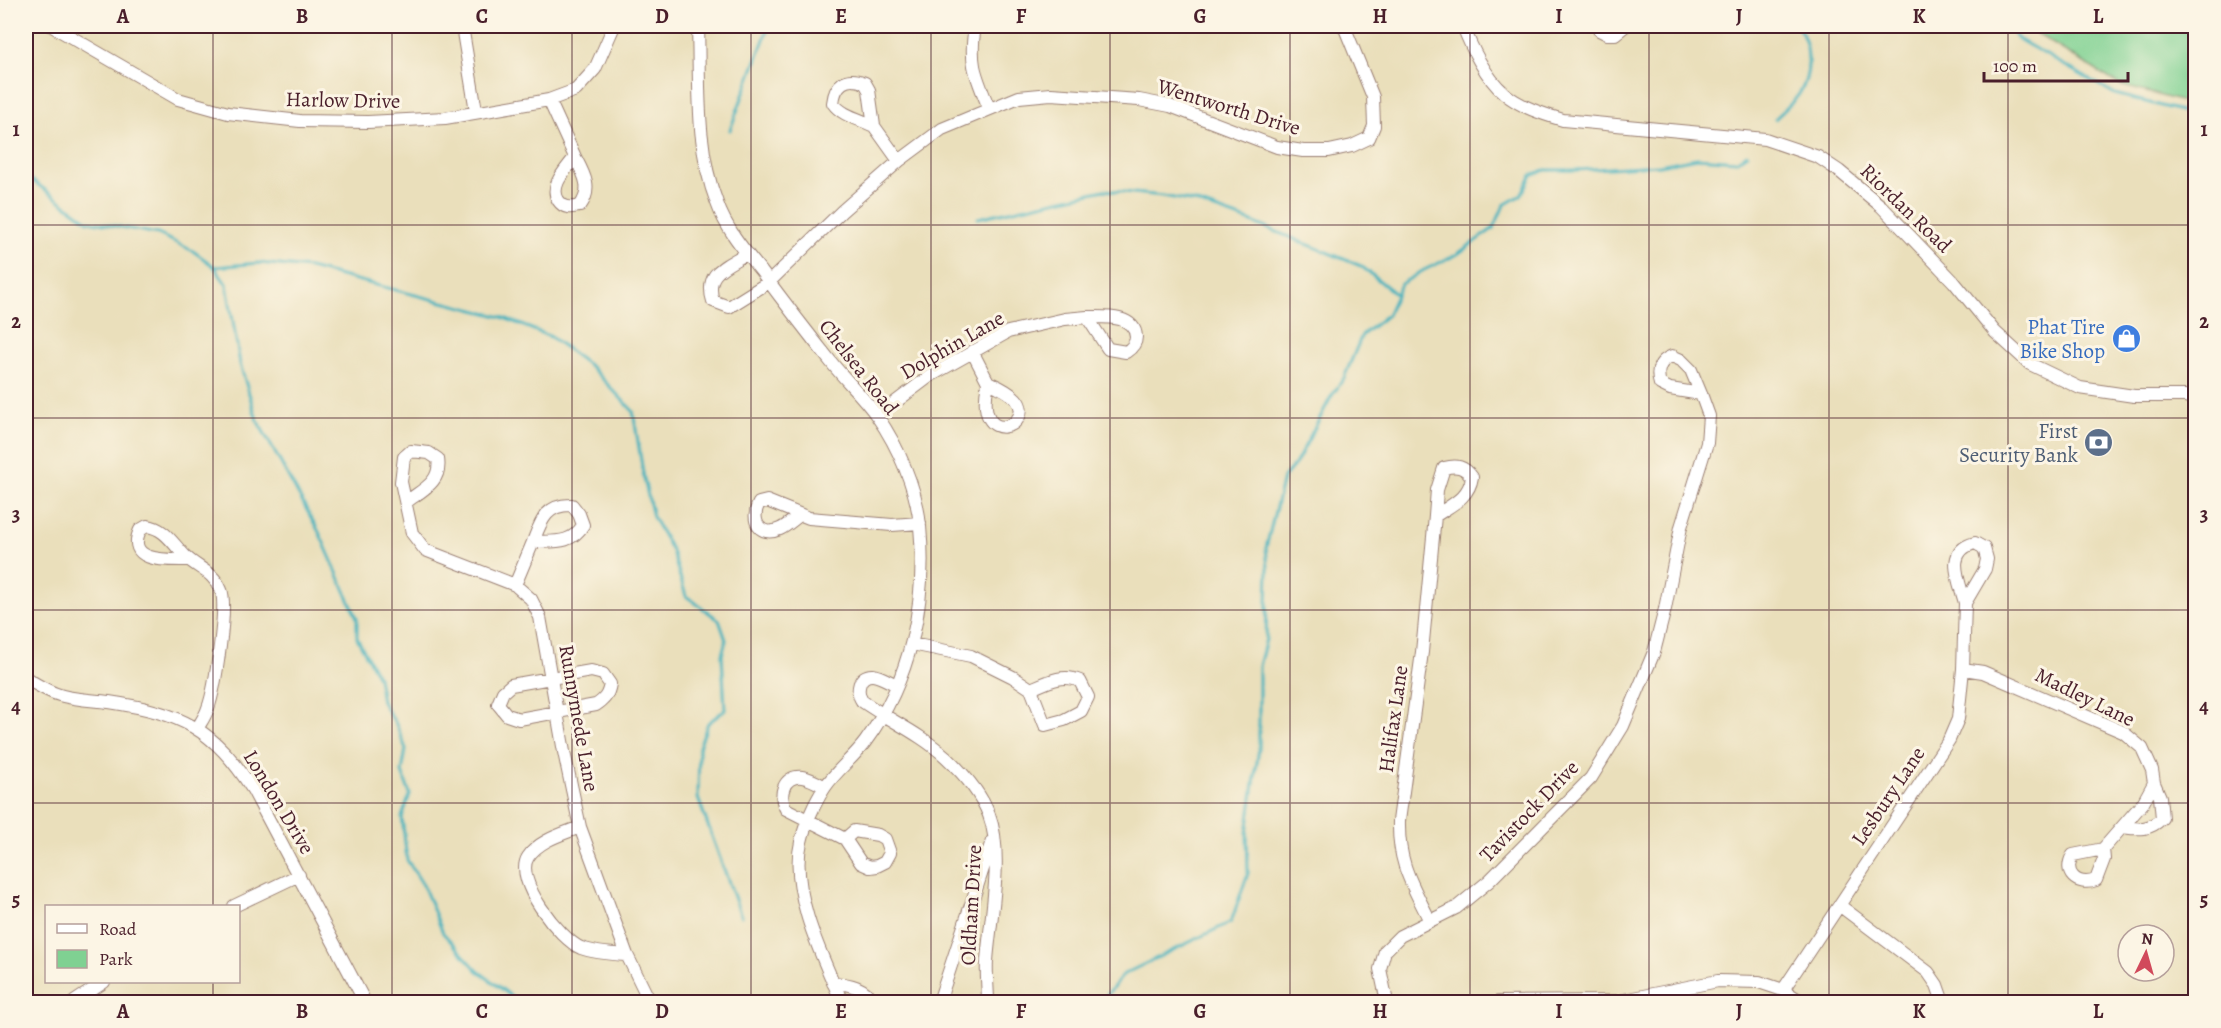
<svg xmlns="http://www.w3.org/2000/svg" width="2221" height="1028" viewBox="0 0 2221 1028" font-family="Alegreya,serif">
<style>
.green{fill:#7fd192;stroke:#64785e;stroke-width:1.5}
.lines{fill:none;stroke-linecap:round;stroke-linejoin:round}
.stream{stroke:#43b2be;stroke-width:3}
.minor-casing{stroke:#9a7f73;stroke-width:14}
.minor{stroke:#fff;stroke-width:12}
.grid{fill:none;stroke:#4a1f2b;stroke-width:1.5;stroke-opacity:0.55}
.labels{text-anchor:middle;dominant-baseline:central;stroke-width:6;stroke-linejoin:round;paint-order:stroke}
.street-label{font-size:21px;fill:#4a1f2b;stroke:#fcf5e5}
.shop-label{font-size:21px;fill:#366cbe;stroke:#fcf5e5;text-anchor:end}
.service-label{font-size:21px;fill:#4e5e75;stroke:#fcf5e5;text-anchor:end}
.neatline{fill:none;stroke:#4a1f2b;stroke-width:2}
.grid-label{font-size:20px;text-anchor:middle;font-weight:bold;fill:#4a1f2b}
</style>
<rect width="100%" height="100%" fill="#fcf5e5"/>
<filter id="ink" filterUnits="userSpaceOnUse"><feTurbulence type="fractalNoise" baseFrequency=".0167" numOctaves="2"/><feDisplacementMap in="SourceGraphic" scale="12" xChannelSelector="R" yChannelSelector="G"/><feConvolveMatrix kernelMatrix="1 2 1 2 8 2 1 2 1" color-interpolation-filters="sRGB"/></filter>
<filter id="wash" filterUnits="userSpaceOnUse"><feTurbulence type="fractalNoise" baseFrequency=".008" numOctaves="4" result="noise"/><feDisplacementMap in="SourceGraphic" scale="24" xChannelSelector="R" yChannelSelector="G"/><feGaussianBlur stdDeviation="1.35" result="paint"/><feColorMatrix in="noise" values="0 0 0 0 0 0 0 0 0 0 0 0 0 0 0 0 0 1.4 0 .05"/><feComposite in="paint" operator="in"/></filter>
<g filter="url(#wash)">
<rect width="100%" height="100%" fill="#eadfbb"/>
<path class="green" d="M2024 26H2195V105L2120 85Z"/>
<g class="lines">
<path class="stream" d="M2006 26 2018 39 2115 94 2196 115
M1775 119C1783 111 1793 103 1799 94 1812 75 1811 43 1797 26
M730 130 769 26
M26 176 88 221 158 234 193 251 215 267 259 263 309 268 502 317 551 337 591 367 633 411 644 479 653 517 672 551 686 596 719 620 726 640 722 655 725 710 708 723 699 747 698 798 741 916
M978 218 1104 190 1163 196 1195 202 1252 222 1361 266 1396 294
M215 268 227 285 240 364 257 420 319 532 357 618V638L378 677 382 702 396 724 406 749 402 772 410 794 402 817 407 860 423 885 443 933 478 971 519 1002
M1107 995 1124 974 1231 922 1248 873 1247 833 1259 748V666L1266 639 1268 568 1266 548 1283 478 1296 463 1331 397 1344 378 1362 335 1387 315 1401 284 1424 270 1456 255 1494 228 1504 205 1521 195 1532 175 1545 170H1576L1659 165 1697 158 1737 161 1747 154"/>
</g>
</g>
<g filter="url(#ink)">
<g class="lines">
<defs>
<path id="minor" d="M52 26 178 99 228 113 300 121 368 122 445 118 549 100 576 90 595 69 614 26
M462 26 476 111
M698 26C700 84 695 147 717 203 726 229 744 250 761 271 784 302 807 332 831 362 845 380 863 396 877 416 898 446 917 489 920 526 927 602 911 680 865 742 853 758 836 771 825 787 815 802 805 824 801 842 789 890 823 959 842 1002
M975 26C969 63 975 74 989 108
M1463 26C1471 47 1486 78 1504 93 1520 107 1543 114 1563 120L1765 139 1818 157 1839 171 1881 206 1954 282 1995 332 2030 364 2080 388 2134 396H2185L2196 399
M1598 26 1599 30 1607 34H1615L1625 26
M549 100 575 157C567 169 549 185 558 200 564 209 571 208 580 206 593 189 584 174 575 157
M874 126C860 119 842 116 833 103 835 84 846 75 865 83L869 90 874 126 899 161
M747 253C725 267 704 272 713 301L729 307 769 282 842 211 899 161 942 129 1019 97 1051 94 1139 100 1170 106 1277 147 1303 151H1329L1352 146 1369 138 1374 126 1373 97 1344 26
M972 351 988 382V383C973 452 1038 425 1016 399 1009 391 997 386 988 382
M877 416 930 376 1008 332 1065 319 1087 317 1108 349 1126 352C1132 348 1136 344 1136 337 1135 314 1102 317 1087 317
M406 502C422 490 442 482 438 459L429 453 411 451 404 457 401 482 412 533 425 550 515 585 531 599 540 617 564 752 580 827 627 955 650 1002
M800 515C794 519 787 526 780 529 759 538 750 520 759 503L767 501 809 518 892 525 920 523
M189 560C168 560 125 563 140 530L147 526C165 528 173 544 185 556 198 569 213 571 221 590 228 605 215 690 208 708 206 715 201 722 197 729
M515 585 533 542C554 541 571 545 583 525L579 514 572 505C546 504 541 521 533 542
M912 644 971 656 1013 677 1031 689 1045 725 1064 720 1081 711 1088 697 1080 681C1063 673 1047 682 1031 689
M1963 669 1983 672 2123 732 2142 748 2152 770 2154 783 2143 803 2103 849 2073 855C2062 873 2077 887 2096 880L2104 859 2103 849
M591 671 603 674 610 684C608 695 605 699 596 705L519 719 507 715 498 704 503 692 511 685Z
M26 678C37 685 50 693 63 696 78 700 94 700 109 702 182 713 213 728 253 790L365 1002
M897 685C889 682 881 676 873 675 858 674 856 692 862 701 889 720 921 734 946 757 963 773 981 793 989 815 1004 854 990 920 987 961 986 975 988 989 988 1002
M825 787C818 783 810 778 802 777 783 775 778 796 786 809L845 839 861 863 870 867 877 866 885 862 890 853 885 839 878 835 854 831 845 839
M580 827C563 834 539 840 528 857 513 880 560 939 581 948 595 953 612 954 627 955
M2122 827C2138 829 2149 831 2162 818L2160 797 2154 783
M1839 905 1928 972 1937 985 1943 1002
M234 906 299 875
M1430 921C1412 884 1398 864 1399 821L1422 652 1435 516C1451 505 1469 498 1472 477 1464 466 1457 465 1444 468L1437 490 1435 516
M833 983C851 984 864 987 874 1002
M1672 990 1675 1002
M1783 990 1949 740 1958 719 1963 669 1965 603 1985 569 1987 559 1984 548 1975 543C1944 551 1959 580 1965 603
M74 1002 104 982
M939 1002 992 841
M1387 1002 1380 969 1385 951 1400 936 1456 908 1489 881 1591 778 1623 726 1654 652 1665 609 1681 527 1707 443 1709 416 1701 394 1691 370 1681 360 1672 356C1659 361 1656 371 1660 384L1670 389 1701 394
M1498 1002 1618 1001 1718 981 1759 982 1783 990 1802 1002"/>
</defs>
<use href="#minor" class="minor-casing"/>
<use href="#minor" class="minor"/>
</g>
</g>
<path class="grid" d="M213 26V906M392 26V1002M572 26V1002M751 26V1002M931 26V1002M1110 26V1002M1290 26V1002M1470 26V1002M1649 26V1002M1829 26V1002M2008 26V1002M26 225H2196M26 418H2196M26 610H2196M26 803H2196M213 982V1002"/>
<defs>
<symbol id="shop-disc" viewBox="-11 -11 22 22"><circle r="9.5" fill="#3f7fe0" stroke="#fcf5e5"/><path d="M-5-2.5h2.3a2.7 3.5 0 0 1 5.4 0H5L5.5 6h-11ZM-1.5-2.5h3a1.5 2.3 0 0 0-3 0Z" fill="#fff"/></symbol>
<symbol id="bank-disc" viewBox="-11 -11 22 22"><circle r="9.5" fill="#5c6f8a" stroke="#fcf5e5"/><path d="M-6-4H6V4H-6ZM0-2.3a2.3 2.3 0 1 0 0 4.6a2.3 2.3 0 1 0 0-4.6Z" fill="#fff"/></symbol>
</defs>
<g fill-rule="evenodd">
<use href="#shop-disc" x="2110" y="322" width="33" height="33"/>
<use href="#bank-disc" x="2082" y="426" width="33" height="33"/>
</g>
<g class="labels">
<g class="street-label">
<text transform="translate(343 100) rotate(1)">Harlow Drive</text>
<text transform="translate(1229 107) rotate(17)">Wentworth Drive</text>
<text transform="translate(1906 208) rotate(44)">Riordan Road</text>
<text transform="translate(952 345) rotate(-30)">Dolphin Lane</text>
<text transform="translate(859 367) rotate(52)">Chelsea Road</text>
<text transform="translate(2085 697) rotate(26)">Madley Lane</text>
<text transform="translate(579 718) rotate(80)">Runnymede Lane</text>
<text transform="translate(1393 719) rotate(-82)">Halifax Lane</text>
<text transform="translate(1888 796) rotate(-56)">Lesbury Lane</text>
<text transform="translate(279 802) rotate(59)">London Drive</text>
<text transform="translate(1529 811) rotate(-46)">Tavistock Drive</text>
<text transform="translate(971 905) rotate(-87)">Oldham Drive</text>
</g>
<g class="shop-label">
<text x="2105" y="327">Phat Tire<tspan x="2105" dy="24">Bike Shop</tspan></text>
</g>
<g class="service-label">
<text x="2078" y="431">First<tspan x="2078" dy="24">Security Bank</tspan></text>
</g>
</g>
<rect width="2221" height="1028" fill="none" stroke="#fcf5e5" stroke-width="66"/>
<rect x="45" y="905" width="195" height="78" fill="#fcf5e5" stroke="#b59f9b" stroke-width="1.5"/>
<rect x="57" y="924" width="30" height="9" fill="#ffffff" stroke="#b59f9b" stroke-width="1.5"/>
<text x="99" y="935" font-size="18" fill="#4a1f2b">Road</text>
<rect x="57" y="950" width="30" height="18" fill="#7fd192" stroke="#b59f9b" stroke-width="1.5"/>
<text x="99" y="965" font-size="18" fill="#4a1f2b">Park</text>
<g transform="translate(2146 953) rotate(5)"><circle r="28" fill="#fcf5e5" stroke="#b59f9b" stroke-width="1.5"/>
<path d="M0-4.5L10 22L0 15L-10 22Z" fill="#d1495b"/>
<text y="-9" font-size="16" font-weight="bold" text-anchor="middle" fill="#4a1f2b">N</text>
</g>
<path d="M1984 72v9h144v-9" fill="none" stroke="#4a1f2b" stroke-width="3"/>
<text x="1993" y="72" font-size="18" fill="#4a1f2b" stroke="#fcf5e5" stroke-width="4.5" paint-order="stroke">100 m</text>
<rect x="33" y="33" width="2155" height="962" class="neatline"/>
<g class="grid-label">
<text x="123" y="23">A</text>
<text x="302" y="23">B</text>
<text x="482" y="23">C</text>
<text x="662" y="23">D</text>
<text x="841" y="23">E</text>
<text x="1021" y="23">F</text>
<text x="1200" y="23">G</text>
<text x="1380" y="23">H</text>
<text x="1559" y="23">I</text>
<text x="1739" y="23">J</text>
<text x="1919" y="23">K</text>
<text x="2098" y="23">L</text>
<text x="16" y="136">1</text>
<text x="2204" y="136">1</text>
<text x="16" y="328">2</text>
<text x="2204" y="328">2</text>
<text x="16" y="521">3</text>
<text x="2204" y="521">3</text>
<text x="16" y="713">4</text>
<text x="2204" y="713">4</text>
<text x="16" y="906">5</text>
<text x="2204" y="906">5</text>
<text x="123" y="1018">A</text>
<text x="302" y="1018">B</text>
<text x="482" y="1018">C</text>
<text x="662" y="1018">D</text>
<text x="841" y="1018">E</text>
<text x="1021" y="1018">F</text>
<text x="1200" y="1018">G</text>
<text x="1380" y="1018">H</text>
<text x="1559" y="1018">I</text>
<text x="1739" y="1018">J</text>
<text x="1919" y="1018">K</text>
<text x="2098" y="1018">L</text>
</g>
</svg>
